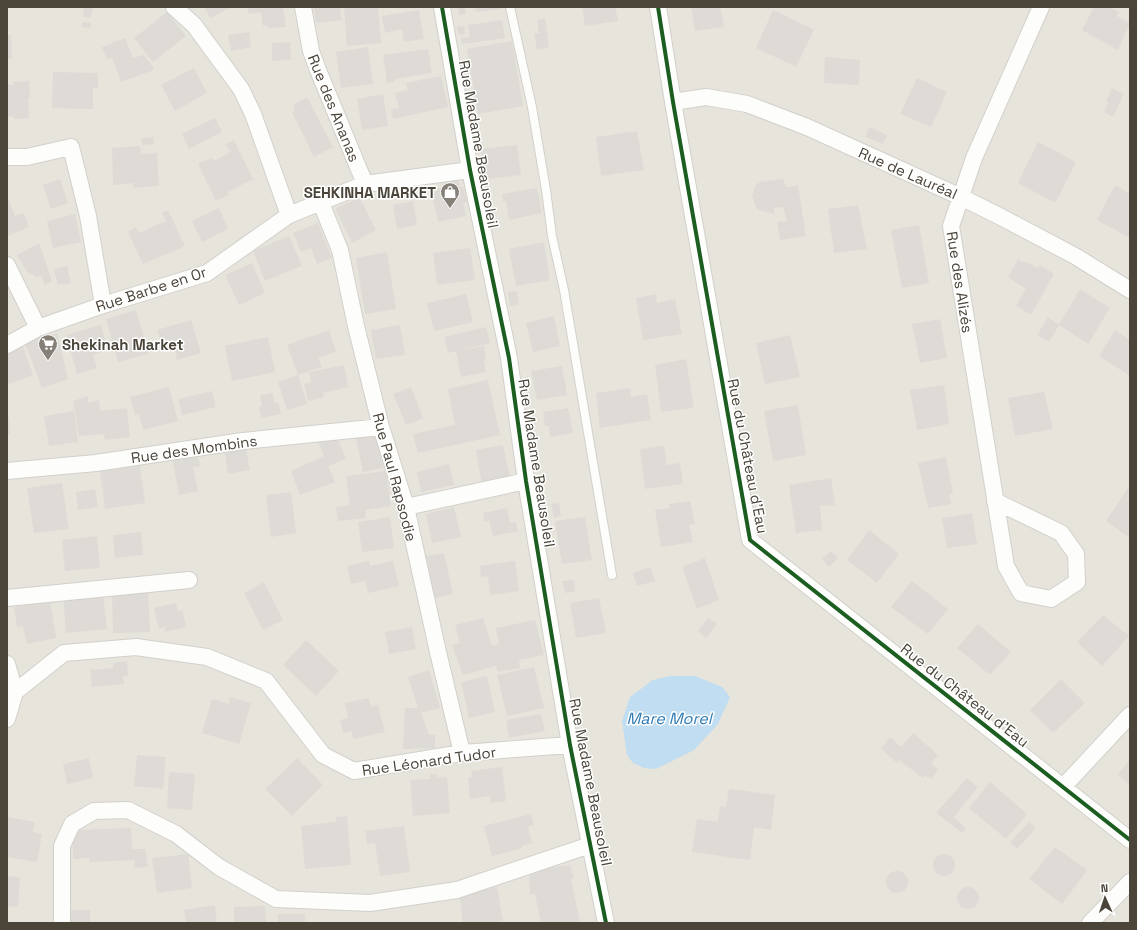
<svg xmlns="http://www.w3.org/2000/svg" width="1137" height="930" viewBox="0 0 1137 930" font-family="'Space Grotesk',sans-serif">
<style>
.residential{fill:#e7e4dc}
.water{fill:#c0ddf1}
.building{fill:#dedbd6}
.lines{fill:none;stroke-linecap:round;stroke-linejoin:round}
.lane-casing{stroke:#d2d0cb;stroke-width:10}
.street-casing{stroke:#d2d0cb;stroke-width:18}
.lane{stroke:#fdfdfc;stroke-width:8}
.street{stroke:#fdfdfc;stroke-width:16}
.cycleway-casing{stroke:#fff;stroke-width:6}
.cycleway{stroke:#1b5e20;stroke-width:4}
.labels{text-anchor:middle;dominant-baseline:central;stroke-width:3;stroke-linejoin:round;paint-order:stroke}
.street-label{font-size:15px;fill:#4b4439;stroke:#fff}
.poi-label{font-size:15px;font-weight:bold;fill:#4b4439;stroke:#fff;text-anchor:end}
.water-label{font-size:16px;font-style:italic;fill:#2e7ab2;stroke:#fff}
</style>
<rect width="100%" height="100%" fill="#f4f2ee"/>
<path class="residential" d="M7 7H1130V923H7Z"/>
<path class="water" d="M670 676H695L722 687 730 697 718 724 694 750 656 769 644 768 633 763 627 755 622 721 630 697 653 680Z"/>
<path class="building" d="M84 7H93L91 18 83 17Z
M204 7H232L210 18Z
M247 7H283L286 27 268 28 267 25 263 26 261 12 249 14Z
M314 7H340L342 20 316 23Z
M344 7H378L381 43 347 46Z
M465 7 466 14 459 15 458 8Z
M475 7H501V9L476 12Z
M582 7H615L618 21 585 26Z
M691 7H720L724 27 695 31Z
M1094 7H1109L1119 12 1117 16 1130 23 1118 50 1082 30Z
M419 10 424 39 404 42 402 29 385 33 382 16Z
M773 10 814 30 796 67 756 48Z
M167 12 186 36 153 62 134 38Z
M545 18 549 47 537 50 534 33H539L537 20Z
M502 20 505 38 462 44 461 38 470 37 468 25Z
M82 22 91 23V28L82 27Z
M464 26 465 34 459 35 457 27Z
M249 32 251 47 231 51 228 35Z
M7 35H11L12 59H7Z
M125 38 133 58 143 55 152 65 154 70 121 82 112 58 107 60 102 47Z
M512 41 523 106 478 114 467 49Z
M290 42 291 60 272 61V43Z
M368 47 373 84 341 88 336 52Z
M428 49 432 73 395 79V82L387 83 383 55Z
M825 57 860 60 859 85 824 83Z
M194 68 207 93 175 111 161 85Z
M53 72 98 73V88H93V109L52 108Z
M441 76 448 107 393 119 391 110 399 108 395 93 408 90 406 83Z
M917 78 947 92 931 127 900 114Z
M29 81 30 98H28L29 118 14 119V116L7 117V85H13V82Z
M1112 88 1124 94 1113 117 1104 112 1108 103 1106 101Z
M383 94 388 126 362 130 357 99Z
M307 97 333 147 314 157 292 112 295 110 293 105Z
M215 118 222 132 189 149 182 134Z
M870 127 887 135 883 144 865 137Z
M637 131 644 170 601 176 596 137Z
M154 137V144L142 145 141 138Z
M234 140 253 179 228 192 229 195 216 201 198 164 212 158 214 161 231 152 226 144Z
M1038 142 1076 162 1055 203 1018 183Z
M517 145 521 175 486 179 481 149Z
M140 146 141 154 157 153 159 186 133 188V183L113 185 112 148Z
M457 177 460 187H463L467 202 463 203 466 216 438 222 431 190 443 187 442 180Z
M60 179 68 203 51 209 43 185Z
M783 179 786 187 798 186 806 236 780 240 777 222 787 221 783 207 774 208V214L759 210 756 208 752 195 756 185 760 182Z
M1115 185 1130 194V238L1097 220Z
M537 188 542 213 509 220 506 201 503 202 502 194Z
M7 196 15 216 24 213 29 227 7 236Z
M359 197 376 230 352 243 335 209Z
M413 201 417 225 397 229 393 205Z
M858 205 867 249 834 253 828 209Z
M219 208 228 229 202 242 192 221Z
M168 210 185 246 143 264 128 232 136 227 139 233 166 221 162 213Z
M75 214 81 242 53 248 47 221Z
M318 223 332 258 317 264 311 248 301 252 293 233Z
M919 225 929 283 902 288 891 230Z
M289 236 302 266 265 281 253 251Z
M544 242 550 280 516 286 509 249Z
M39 243 52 281 45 285 41 276 36 277 27 272 17 255Z
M470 248 475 280 437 285 433 253Z
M387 252 396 309 365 314 356 258Z
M1018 259 1022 262 1024 261 1038 268 1040 265 1054 274 1031 315 1016 306 1026 289 1008 277Z
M252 263 265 293 239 305 225 275Z
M67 266 71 283 58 285 54 269Z
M1080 289 1110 308 1088 344 1059 325Z
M517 291 519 305 510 306 508 292Z
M466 294 473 322 434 331 427 303Z
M656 294 657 303 675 299 682 334 643 340 636 298Z
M136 310 149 354 118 362 106 319Z
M554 316 560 346 533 352 526 323Z
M1048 317 1059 325 1049 342 1037 335Z
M940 319 947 358 920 363 912 324Z
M191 320 201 353 177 360 174 346 163 350 157 330Z
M101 325 108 350 93 355 97 368 77 374 66 335Z
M400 325 405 355 376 359 371 330Z
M486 327 490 343 448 353 444 337Z
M329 330 336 352 318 358 322 367 298 375 287 345Z
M1115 330 1130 340V376L1099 356Z
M57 333 68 379 42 388 25 343Z
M790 335 800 377 765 384 756 343Z
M268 337 275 372 232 381 225 346Z
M484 346 486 359 484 360 486 372 461 377 456 351Z
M23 347 33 375 9 384 7 379V352Z
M686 359 694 408 661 412 655 365Z
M344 365 348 387 323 393 324 397 308 401 304 384 311 382 309 372Z
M562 366 567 395 537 400 531 371Z
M298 375 307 404 287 410 278 382Z
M488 380 500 435 418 453 413 434 455 425 448 389Z
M944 385 949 424 917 430 910 390Z
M169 387 178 421 143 430 139 414 135 415 130 397Z
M411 387 423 418 406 425 393 394Z
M630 388 631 397 647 394 651 420 600 428 596 393Z
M212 391 216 407 182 415 178 399Z
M1044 392 1053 429 1015 436 1008 398Z
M273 393 274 403H278L281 414 261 418 259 407 262 406 260 395Z
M88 396V403L99 400 100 411 127 408 130 437 105 440 104 434 79 436 73 401Z
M798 405 806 455 773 461 764 411Z
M568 408 573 433 550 437 549 426H545L543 412Z
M74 411 78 442 49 446 44 416Z
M7 417H9L10 434H7Z
M375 430 383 468 363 472 355 434Z
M335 433 346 459 328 466 335 482 300 495 291 471 324 456 317 439Z
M245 444 250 470 228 474 224 448Z
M503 445 510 479 482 485 476 450Z
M664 446 667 465 680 463 683 484 645 489 640 449Z
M197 451 200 466 193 467 198 491 179 495 172 456Z
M946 457 953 493 949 494 951 504 928 508 918 463Z
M449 464 454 485 421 492 417 472Z
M140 466 145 503 105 509 100 471Z
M386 471 391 506 365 510 366 518 338 521 336 507 350 505 346 476Z
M831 478 835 505 820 506 822 530 796 533 789 485Z
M62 483 69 529 34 533 27 488Z
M1130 485V538L1106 521Z
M95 489 98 507 78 510 76 492Z
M291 492 296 533 271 537 266 495Z
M690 501 695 524 689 525 693 542 661 547 655 510 670 508 669 504Z
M559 503 561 516 554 518 551 504Z
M454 507 461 537 432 543 426 514Z
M507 508 510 523 516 522 518 531 493 536 489 520 484 522 483 513Z
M972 513 977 544 947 548 942 518Z
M390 517 394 548 362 552 358 522Z
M585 517 592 560 562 564 555 521Z
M869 530 899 554 877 583 847 560Z
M141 532 143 555 115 558 113 535Z
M97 536 100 568 65 571 62 540Z
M831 551 838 558 829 567 822 559Z
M444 553 453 594 435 598 426 556Z
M705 558 719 600 697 609 682 567Z
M369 561 370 566 393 561 399 586 368 593 365 581 351 584 347 566Z
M513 561H515L519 591 490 595 488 576 481 577 480 566Z
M650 567 655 581 637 586 633 573Z
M574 580 575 591 565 593 562 581Z
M912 581 948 609 928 634 891 607Z
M264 582 283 620 263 630 244 593Z
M148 592 150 632 113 633 112 594Z
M103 593 107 629 66 633 63 596Z
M599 598 606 633 576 638 570 603Z
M50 601 56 638 27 644 23 626 17 627 14 607Z
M176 603 178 612 182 610 186 627 165 632V627L159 629 154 608Z
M1103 615 1129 636 1102 666 1077 642Z
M483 618 492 646 499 644 496 628 535 620 544 655 519 660 520 668 498 672 496 666 463 675 452 645 460 643 455 625Z
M708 618 717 624 706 638 698 631Z
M978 624 1011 652 990 675 957 648Z
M412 627 416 649 389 654 385 632Z
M306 640 339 671 316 696 283 665Z
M127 661 128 676H123L124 684 92 687 90 670 113 668V663Z
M534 667 544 708 507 716 497 675Z
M429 670 440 708 421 713 429 735H435V748L403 749 405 708H418L408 677Z
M487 676 495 712 469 718 461 682Z
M1061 679 1085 703 1053 733 1030 710Z
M230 697 251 703 239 744 202 733 212 699 229 704Z
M369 698 371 707 378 705 385 732 353 739 352 731 343 733 340 720 348 718 345 703Z
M541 714 545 731 509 738 506 720Z
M913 733 938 755 931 763 938 770 931 779 925 775 923 778 899 760 897 763 881 749 890 737 901 747Z
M137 755 166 757 163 789 134 786Z
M89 758 93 778 67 784 63 764Z
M297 758 323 785 292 816 265 789Z
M1130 760V786L1118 774Z
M502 767 506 801 491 803 490 796 470 799 468 777H472L471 771Z
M169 772 195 774 192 810 167 808Z
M430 774H437V778L447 777 450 813 413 816 410 780 430 779Z
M967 778 978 787 954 817 966 829 962 833 936 813Z
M990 782 1027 814 1006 839 969 808Z
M729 789 775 795 771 830 754 827 750 860 692 852 697 819 718 822 720 806 726 807Z
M531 814 534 825 528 827 532 843 521 846 522 848 492 856 484 826Z
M347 816 351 865 305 869 301 826 336 822V817Z
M7 817 35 822 33 832 42 834 37 862 7 857Z
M1029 822 1036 828 1017 849 1010 842Z
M404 826 410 872 380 876 375 843 367 844 365 831Z
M131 828 132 849H145L148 867 134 868 135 860 89 862V858L73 859 72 830Z
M1055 847 1087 870 1062 904 1029 879Z
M933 865a11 11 0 1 1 22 0a11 11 0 1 1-22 0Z
M188 854 192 888 157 893 152 858Z
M570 865 574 879H571L580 923H541L535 894H530L529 871Z
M886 882a11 11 0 1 1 22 0a11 11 0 1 1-22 0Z
M7 876 20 877 18 907 7 906Z
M957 898a11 11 0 1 1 22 0a11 11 0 1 1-22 0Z
M497 887 503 921 489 923H463L459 893Z
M215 905 217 923H186L184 910Z
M265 906 266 923H234V907Z
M67 910H90V923H67Z
M278 914H305V923H278Z"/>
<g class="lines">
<defs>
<path id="lane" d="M510 7 532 107 546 190 552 236 564 290 612 575"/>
<path id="street" d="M174 7 194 25 241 89 253 114 289 215
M303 7 311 51 318 70 365 184
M442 7 470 170 509 358 526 481 570 745 606 923
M658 7 673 102 750 540 1130 840
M673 102 706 97 747 104 807 127 961 197 1001 217 1075 256 1130 290
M7 157H27L71 147 88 216 103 305
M321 203 340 250 356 326 381 427 406 507 438 652 462 753
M7 265 38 328
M7 345 38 328 103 305 207 273 289 215 365 184 470 170
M7 471 96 463 243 441 381 427
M995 501 1061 533 1076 554 1077 582 1051 599 1021 593 1006 566 951 226 974 158 1041 7
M406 507 526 481
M7 598 189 580
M7 664 15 692
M7 719 15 692 64 653 136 647 207 657 266 681 323 755 354 771 462 753 570 745
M1063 787 1130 715
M62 923V846L72 824 94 811 128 810 176 834 219 867 276 899 370 903 457 890 590 845
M1090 923 1130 882"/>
</defs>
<use href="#lane" class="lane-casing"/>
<use href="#street" class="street-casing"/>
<use href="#lane" class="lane"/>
<use href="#street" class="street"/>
<defs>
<path id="cycleway" d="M442 7 470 170 509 358 526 481 570 745 606 923
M658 7 673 102 750 540 1130 840"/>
</defs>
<use href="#cycleway" class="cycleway-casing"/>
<use href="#cycleway" class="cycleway"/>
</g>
<defs>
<symbol id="shop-pin" viewBox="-11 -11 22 30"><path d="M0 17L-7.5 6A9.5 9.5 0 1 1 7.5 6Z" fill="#868178" stroke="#fff"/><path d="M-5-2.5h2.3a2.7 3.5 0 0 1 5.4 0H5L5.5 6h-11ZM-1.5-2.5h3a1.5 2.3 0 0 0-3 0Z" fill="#fff"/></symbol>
<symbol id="supermarket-pin" viewBox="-11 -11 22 30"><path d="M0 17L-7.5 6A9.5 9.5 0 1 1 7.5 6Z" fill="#868178" stroke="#fff"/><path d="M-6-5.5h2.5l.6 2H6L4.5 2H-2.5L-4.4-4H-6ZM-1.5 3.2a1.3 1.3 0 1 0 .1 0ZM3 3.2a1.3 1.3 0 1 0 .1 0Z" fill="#fff"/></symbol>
</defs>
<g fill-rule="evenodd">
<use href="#shop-pin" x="439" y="181" width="22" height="30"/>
<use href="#supermarket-pin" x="37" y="333" width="22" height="30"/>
</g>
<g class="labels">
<g class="street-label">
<text transform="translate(334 108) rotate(68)">Rue des Ananas</text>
<text transform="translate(479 144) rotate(80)">Rue Madame Beausoleil</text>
<text transform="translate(908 173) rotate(24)">Rue de Lauréal</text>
<text transform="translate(960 282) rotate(81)">Rue des Alizés</text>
<text transform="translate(151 289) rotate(-18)">Rue Barbe en Or</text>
<text transform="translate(194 449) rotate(-8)">Rue des Mombins</text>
<text transform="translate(748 456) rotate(79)">Rue du Château d'Eau</text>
<text transform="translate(537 463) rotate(81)">Rue Madame Beausoleil</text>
<text transform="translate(395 477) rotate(75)">Rue Paul Rapsodie</text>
<text transform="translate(965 695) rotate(38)">Rue du Château d'Eau</text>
<text transform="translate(429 761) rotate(-8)">Rue Léonard Tudor</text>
<text transform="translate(591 782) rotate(79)">Rue Madame Beausoleil</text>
</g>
<g class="poi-label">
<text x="436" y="192">SEHKINHA MARKET</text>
<text x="62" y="344" text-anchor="start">Shekinah Market</text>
</g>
<g class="water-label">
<text x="669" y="718">Mare Morel</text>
</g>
</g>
<rect width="1137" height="930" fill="none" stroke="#4b4439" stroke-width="16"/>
<g transform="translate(1105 898) rotate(357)" stroke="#ffffff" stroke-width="3" paint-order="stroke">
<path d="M0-3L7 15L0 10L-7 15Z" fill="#4b4439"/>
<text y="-6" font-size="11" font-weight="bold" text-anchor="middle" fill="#4b4439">N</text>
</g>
</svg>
